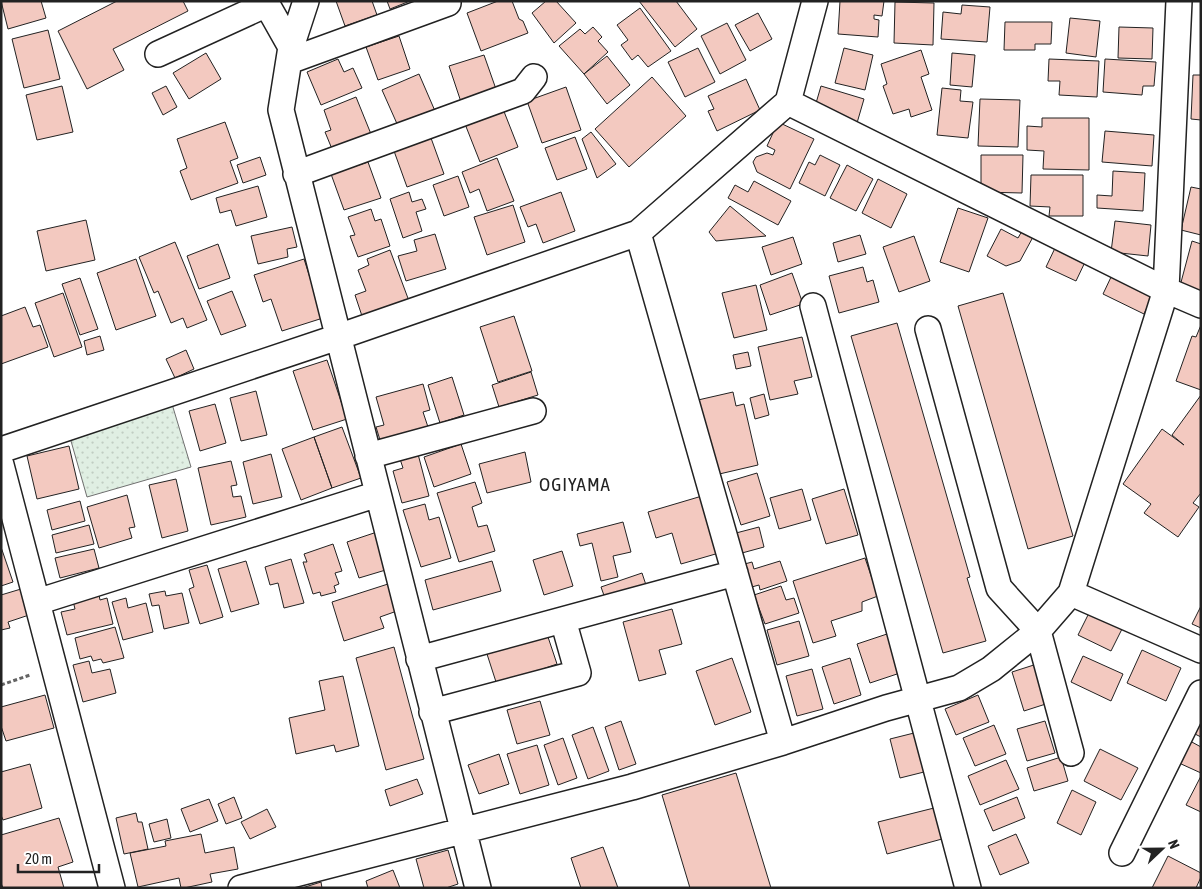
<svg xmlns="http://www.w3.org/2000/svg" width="1202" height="889" viewBox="0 0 1202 889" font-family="'Asap Condensed',sans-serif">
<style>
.grass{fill:url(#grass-dots);stroke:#6f6f6f}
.building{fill:#f3c9c0;stroke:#222}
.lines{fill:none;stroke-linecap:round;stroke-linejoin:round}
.minor-casing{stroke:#222;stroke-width:28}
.path{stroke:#646464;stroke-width:3;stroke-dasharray:4 2.5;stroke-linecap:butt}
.minor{stroke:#fff;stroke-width:25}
.labels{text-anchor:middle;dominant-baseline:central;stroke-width:4;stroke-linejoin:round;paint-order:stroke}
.quarter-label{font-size:19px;letter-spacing:1px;fill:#222;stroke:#fff}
</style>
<defs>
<pattern id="grass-dots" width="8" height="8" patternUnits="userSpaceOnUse" patternTransform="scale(1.25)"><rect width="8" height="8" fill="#e0efe3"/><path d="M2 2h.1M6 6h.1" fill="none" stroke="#c0cdc2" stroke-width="1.8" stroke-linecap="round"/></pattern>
</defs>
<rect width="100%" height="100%" fill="#fff"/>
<path class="grass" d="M172 404 191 467 87 497 69 434Z"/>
<path class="building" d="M1 1H41L46 18 8 29Z
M117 1H183L188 11 113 49 124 70 87 89 58 31Z
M336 1H372L377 15 345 26Z
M387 1H410L390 9Z
M498 1H512L519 19 523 21 528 33 481 51 467 13Z
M546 1H556L576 23 554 43 532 13Z
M639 1H676L697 29 675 47Z
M840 1H884L882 16 874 15V19L879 20 878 37 838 34Z
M895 2 934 3 933 45 894 43Z
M962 5 990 7 987 42 941 39 943 12 961 14Z
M640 8 671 51 648 67 638 55 632 60 621 45 628 40 617 25Z
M758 13 772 39 750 51 735 25Z
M1070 18 1100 21 1096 57 1066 53Z
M1005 22H1052L1051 44H1035V50H1004Z
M727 23 746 60 720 74 701 36Z
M593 27 602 37 598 41 608 52 584 74 559 46 580 29 585 34Z
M1119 27 1153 28 1152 59 1118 58Z
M48 30 60 79 24 88 12 39Z
M399 36 410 69 378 80 366 47Z
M698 48 715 82 685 97 668 62Z
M844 48 873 55 865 90 835 83Z
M921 50 929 74 921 77 932 110 911 117 909 109 893 114 883 86 887 84 881 64Z
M206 53 221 79 189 99 173 73Z
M952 53 975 55 972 87 950 85Z
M484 55 497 92 462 105 449 66Z
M607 56 630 85 607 104 584 74Z
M338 59 344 72 353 68 362 88 321 105 307 72Z
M1049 59 1099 61 1097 97 1059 95 1060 81H1048Z
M1105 59 1156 62 1154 86H1143L1142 95 1103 92Z
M419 74 435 111 398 126 382 90Z
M1193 75H1201V120L1191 119Z
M652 77 686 116 629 167 595 129Z
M746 79 760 110 717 131 708 111 714 109 708 96Z
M62 86 73 132 37 140 26 95Z
M166 86 177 107 163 115 152 93Z
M821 86 864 99 857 123 814 110Z
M566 87 581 130 542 143 527 101Z
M942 88 961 90 960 101 973 102 968 138 937 135Z
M356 97 371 134 332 149 325 132 331 130 324 110Z
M980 99 1020 100 1018 147 978 146Z
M503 109 518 147 480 162 465 124Z
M1042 118H1089V170L1043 169 1044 151 1027 150V126L1042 127Z
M225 122 238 158 230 161 238 183 191 200 180 171 187 168 177 139Z
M778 122 814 139 790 189 757 172 753 162 756 157 767 153 773 155 775 150 767 146Z
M1105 131 1154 135 1152 166 1102 162Z
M591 132 616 164 597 178 582 139Z
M575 137 587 169 557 180 545 148Z
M431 138 444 174 407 187 394 151Z
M820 155 840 165 825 196 799 183 809 162 815 165Z
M981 155H1023L1022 193 981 192Z
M260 157 266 175 243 183 237 165Z
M497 158 514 201 487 211 479 189 470 193 462 172Z
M368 162 381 198 344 210 331 174Z
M847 165 873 179 856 211 830 198Z
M1113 171 1145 173 1143 211 1097 208V195L1112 196Z
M1031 175H1083V216H1049L1050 207 1030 206Z
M458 176 469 207 444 216 433 185Z
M878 179 907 194 891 228 862 213Z
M754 181 791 201 778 225 728 198 735 185 748 192Z
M258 186 267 217 236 226 231 210 220 213 216 198Z
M1191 187 1201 189V235L1181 230Z
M409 192 412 202 422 199 426 209 416 212 422 231 403 238 390 199Z
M561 192 575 231 543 243 536 224 528 227 520 207Z
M513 205 525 242 487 255 474 217Z
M730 206 766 236 716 241 709 232Z
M958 208 988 218 969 272 940 262Z
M371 209 375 221 381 219 390 246 358 257 350 236 355 235 348 217Z
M86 220 95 260 46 271 37 231Z
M1115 221 1151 225 1148 256 1111 252Z
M292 227 297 247 287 249 288 257 258 264 251 236Z
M1001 229 1018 238 1022 231 1033 237 1020 261 1006 266 987 256Z
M435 234 446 269 406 281 398 256 417 251 414 240Z
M860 235 866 254 838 262 833 243Z
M914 236 930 281 899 292 883 247Z
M793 237 802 264 771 275 762 247Z
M1192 241 1201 244V292L1180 286Z
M175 242 207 320 187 328 183 318 171 323 158 291 154 293 139 257Z
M218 244 230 278 199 289 187 256Z
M1056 246 1086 260 1076 281 1046 267Z
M390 250 409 301 363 319 355 295 366 291 358 270 369 265 367 259Z
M136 259 156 316 116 330 97 273Z
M304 259 323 318 282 331 271 299 263 302 254 275Z
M863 267 867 282 873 280 879 302 839 313 829 276Z
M792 273 803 304 770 315 760 285Z
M1112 275 1153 294 1144 314 1103 294Z
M80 278 98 329 80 335 62 284Z
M756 285 767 330 734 338 722 293Z
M232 291 246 326 221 335 207 301Z
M63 293 82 347 54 357 35 303Z
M1003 293 1073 536 1028 549 958 306Z
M25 307 33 327 40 325 48 347 1 364V316Z
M514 316 532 371 498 382 480 327Z
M897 323 970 577 967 578 986 641 943 653 851 336Z
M1201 325V390L1176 381 1192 336 1196 337Z
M100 336 104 350 87 355 84 341Z
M802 337 812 377 794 381 798 394 770 400 758 347Z
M186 350 194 369 175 378 166 359Z
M748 352 751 366 736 369 733 355Z
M327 360 347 419 313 430 293 371Z
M531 372 538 395 499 407 492 385Z
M452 377 464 415 440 423 428 385Z
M423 384 430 410 423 412 428 427 380 440 376 427 384 425 376 397Z
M256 391 267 435 241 441 230 398Z
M733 392 736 406 744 404 758 465 715 475 698 400Z
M764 394 769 415 755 419 750 398Z
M1201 395V493L1193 503 1199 507 1178 537 1144 513 1151 504 1123 484 1162 429 1184 445 1172 435Z
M215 404 226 443 200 451 189 411Z
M342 427 361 478 332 488 314 437Z
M314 437 332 488 301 500 282 449Z
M461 444 471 474 434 487 424 457Z
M69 446 79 489 37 499 27 456Z
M525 452 531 482 487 493 479 464Z
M271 454 282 497 253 504 243 462Z
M418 454 429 496 402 503 393 471 403 468 400 459Z
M231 461 237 485 231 486 233 497 241 496 246 517 211 525 198 468Z
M757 473 770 516 741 525 727 482Z
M176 479 188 531 162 538 149 485Z
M475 482 482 503 472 507 478 527 487 525 495 551 459 562 437 493Z
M802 489 811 520 779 529 770 498Z
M844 489 858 535 826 544 812 499Z
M127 495 135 527 129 528 132 538 99 548 87 507Z
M702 496 719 553 681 564 672 533 656 538 648 512Z
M80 501 85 521 52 530 47 510Z
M425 504 429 520 439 517 451 558 421 567 403 510Z
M623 522 631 552 613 556 618 577 601 581 592 543 580 546 577 534Z
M89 525 94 544 56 553 52 535Z
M759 527 764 547 742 553 736 533Z
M377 532 389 569 359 578 347 542Z
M333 544 342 571 335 573 339 584 334 586 336 592 321 596 320 592 313 594 303 562H307L304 554Z
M1 547 13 582 1 586Z
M94 549 99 568 60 578 55 558Z
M562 551 573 586 544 595 533 560Z
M865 558 878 596 862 602V611L831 621 836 636 813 643 793 581Z
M291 559 304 603 284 608 278 583 270 585 265 567Z
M246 561 259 604 231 612 218 569Z
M492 561 501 591 433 610 425 580Z
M780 561 787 581 760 590 759 585 748 588 741 565 752 562 754 569Z
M207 565 223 617 200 624 189 589 194 587 189 570Z
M642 573 647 588 606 601 601 587Z
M388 584 397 611 380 617 384 628 344 641 332 602Z
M781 586 786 600 794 598 799 613 765 624 754 595Z
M21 589 29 615 8 622 10 628 1 630V595Z
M165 591 166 596 182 593 189 623 164 629 159 605 152 606 149 594Z
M99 595 100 600 107 598 113 624 67 635 61 612 75 609 73 601Z
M126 598 128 608 146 603 153 632 123 640 112 602Z
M1201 606V628L1192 624Z
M1092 607 1125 623 1111 651 1078 635Z
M672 609 682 644 659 650 666 674 639 681 623 622Z
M799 621 809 656 777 665 767 630Z
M115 627 124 658 103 663 101 659 93 661 91 656 80 659 75 638Z
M546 631 557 664 497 685 486 651Z
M887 634 900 673 870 683 857 644Z
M394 647 424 759 386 770 356 658Z
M1142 650 1181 668 1166 701 1127 683Z
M1083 656 1123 674 1111 701 1071 682Z
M732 658 751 712 715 725 696 671Z
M850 658 861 695 834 704 822 667Z
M89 661 92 673 110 669 116 693 83 702 73 665Z
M1040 663 1052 702 1024 711 1012 672Z
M812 669 823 709 797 716 786 676Z
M343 676 359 746 336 752 334 745 296 754 289 718 325 710 319 681Z
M45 695 54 728 6 741 1 726V707Z
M978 695 989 722 956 735 945 709Z
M540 701 550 735 517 744 507 710Z
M1201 719V737L1193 733Z
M621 721 636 764 619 770 605 727Z
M1045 721 1055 753 1027 761 1017 729Z
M994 725 1006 754 975 766 963 738Z
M593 727 609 771 588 779 572 735Z
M914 733 924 772 900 778 890 739Z
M563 738 577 778 558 785 544 745Z
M1190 741 1201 747V773L1179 763Z
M537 745 549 785 520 794 507 754Z
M1100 749 1138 768 1121 800 1084 781Z
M499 754 509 784 479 794 468 765Z
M1061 757 1068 781 1034 791 1027 768Z
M1006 760 1019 789 980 805 968 776Z
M30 764 42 808 3 820 1 815V772Z
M736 773 771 888H690L662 795Z
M1201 776V812L1186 805Z
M417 779 423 794 390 806 385 790Z
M1072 790 1096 802 1081 835 1057 823Z
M234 797 242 818 226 824 218 804Z
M1017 797 1025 818 993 831 984 810Z
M209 799 218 821 190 832 181 809Z
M934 808 942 839 887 854 878 822Z
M267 809 276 827 250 839 241 822Z
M136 813 138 822H142L148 849 124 854 116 818Z
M59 818 73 862 58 867 64 888H3L1 883V835Z
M167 819 171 838 154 842 149 824Z
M201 834 205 853 234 847 238 869 210 874 212 882 184 888H181L179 878 138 887 130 853 166 846 165 841Z
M1016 834 1029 863 1000 875 988 846Z
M603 847 618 888H581L571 858Z
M448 850 458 884 446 888H424L416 859Z
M1168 856 1201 873V877L1196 888H1152Z
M393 870 400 888H368L366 881Z
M321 882 322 888H302Z"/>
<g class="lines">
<defs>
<path id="minor" d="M265 1 291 47
M306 1 291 47 281 110 478 888
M158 54 267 4
M289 61 448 3
M788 102 1166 290 1201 305
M296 174 523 91 534 77
M638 233 783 742
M813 306 968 888
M928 329 999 588 1038 631 1071 753
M1 450 338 337 638 233 788 102 815 1
M368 456 533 411
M1 465 112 888
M1071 593 1201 650
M37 602 378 494
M419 659 735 573
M432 712 578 673 563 620
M1122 853 1201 693
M241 888 632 787 783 742 886 708 959 688 991 669 1038 631 1071 593 1166 290 1179 1"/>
</defs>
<use href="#minor" class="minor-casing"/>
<path class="path" d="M1 685 30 675"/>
<use href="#minor" class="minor"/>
</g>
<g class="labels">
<g class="quarter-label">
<text x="575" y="484">OGIYAMA</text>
</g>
</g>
<rect width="1202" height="889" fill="none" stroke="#222222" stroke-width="5"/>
<g transform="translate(1162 849) rotate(68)" stroke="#ffffff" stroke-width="4" paint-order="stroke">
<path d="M0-4L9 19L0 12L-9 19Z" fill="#222222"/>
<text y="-8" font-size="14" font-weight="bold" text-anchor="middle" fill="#222222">N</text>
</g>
<path d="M18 864v8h81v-8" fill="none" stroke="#222222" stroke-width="2.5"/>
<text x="25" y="864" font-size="15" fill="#222222" stroke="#ffffff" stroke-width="4" paint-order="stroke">20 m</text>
</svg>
